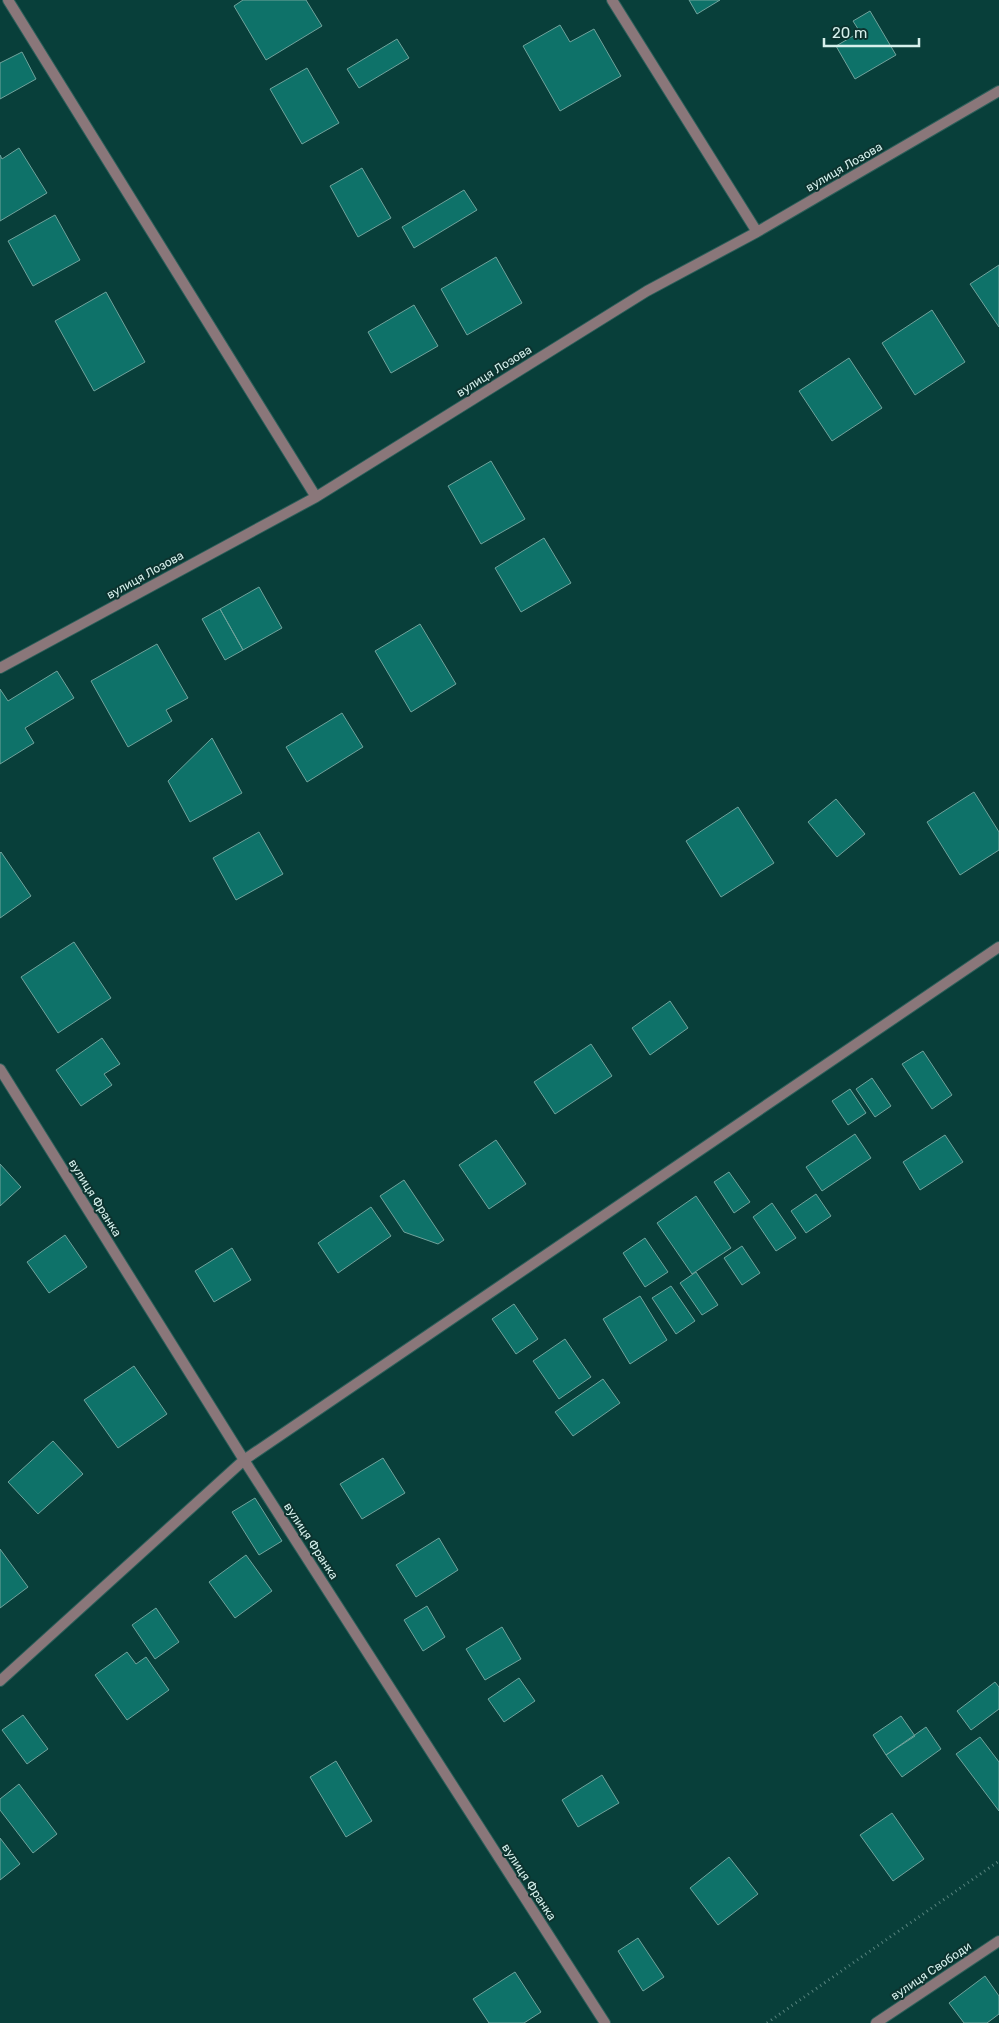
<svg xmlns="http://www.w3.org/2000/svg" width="999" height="2023" viewBox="0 0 999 2023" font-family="Rubik,sans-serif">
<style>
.building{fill:#0e7269;stroke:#70a39c}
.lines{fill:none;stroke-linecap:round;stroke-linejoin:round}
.minor-casing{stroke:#2d5f5a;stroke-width:12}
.tertiary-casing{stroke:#2d5f5a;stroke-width:12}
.path{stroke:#58847f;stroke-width:3;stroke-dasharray:1 4;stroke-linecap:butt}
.minor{stroke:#8a777a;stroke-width:10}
.tertiary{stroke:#8a777a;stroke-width:10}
.labels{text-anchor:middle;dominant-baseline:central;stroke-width:4;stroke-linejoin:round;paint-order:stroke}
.street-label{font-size:12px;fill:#d6f0ec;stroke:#0c332f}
</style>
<rect width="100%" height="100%" fill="#083f3a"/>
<path class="building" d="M243 0H306L322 26 266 60 234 6Z
M689 0H720L697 14Z
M870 11 896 55 855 79 836 46 860 32 853 21Z
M560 25 570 42 594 29 621 76 560 111 523 46Z
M397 39 409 58 359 88 347 69Z
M22 52 36 79 0 99V63Z
M307 68 339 123 302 144 270 89Z
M19 148 47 193 0 221V155L2 159Z
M362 168 391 218 358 237 330 186Z
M464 190 477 210 414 248 402 227Z
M55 215 80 260 33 286 8 241Z
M496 257 522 303 467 335 441 289Z
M999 265V327L970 284Z
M106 292 145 362 94 391 55 321Z
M414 305 438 346 391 373 368 332Z
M932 310 965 362 915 395 882 343Z
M849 358 882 408 832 441 799 391Z
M491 461 525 519 481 544 448 486Z
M544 538 571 583 521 612 495 568Z
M259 587 282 628 243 650 220 609Z
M220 609 243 650 225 660 202 619Z
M420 624 456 684 411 712 375 651Z
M157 644 188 698 166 710 172 721 128 747 91 681Z
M57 671 74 698 25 728 34 743 0 764V689L8 701Z
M342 713 363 747 307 782 286 747Z
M212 738 242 793 190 822 168 781Z
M974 792 999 832V850L960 875 927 822Z
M836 799 865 834 837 857 808 822Z
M738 807 774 863 721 897 686 841Z
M259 832 283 874 236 900 213 858Z
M1 852 31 896 0 918V853Z
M74 942 111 998 58 1033 21 977Z
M670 1001 688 1028 650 1055 632 1028Z
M102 1038 120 1064 104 1074 112 1085 81 1106 56 1070Z
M591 1044 612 1076 555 1114 534 1082Z
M923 1051 952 1095 932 1109 902 1064Z
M872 1078 891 1106 875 1117 856 1089Z
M850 1089 866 1113 848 1125 832 1101Z
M855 1134 871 1158 822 1191 806 1167Z
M945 1135 963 1162 920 1190 903 1162Z
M496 1140 526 1184 489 1209 459 1165Z
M0 1164 21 1187 0 1206Z
M729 1172 750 1202 734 1213 714 1182Z
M404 1180 444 1240 438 1244 404 1232 380 1196Z
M816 1194 831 1216 806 1233 791 1211Z
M696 1196 731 1248 692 1274 657 1223Z
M772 1203 796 1238 776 1251 753 1217Z
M371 1207 391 1236 338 1273 318 1243Z
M65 1235 87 1267 49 1293 27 1262Z
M645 1238 668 1272 645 1287 623 1253Z
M742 1246 760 1273 742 1285 724 1258Z
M232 1248 251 1280 214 1302 195 1271Z
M696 1272 718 1305 702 1315 680 1283Z
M671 1286 695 1321 676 1334 652 1298Z
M640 1296 667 1340 630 1364 603 1319Z
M514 1304 538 1339 516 1354 492 1319Z
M565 1339 591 1377 559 1399 533 1361Z
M134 1366 167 1414 118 1448 84 1400Z
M603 1379 620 1403 573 1436 555 1412Z
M53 1441 83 1474 38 1514 8 1482Z
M383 1458 405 1493 362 1519 340 1484Z
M255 1498 282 1541 259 1555 232 1512Z
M439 1538 458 1570 416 1597 396 1565Z
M0 1549 28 1587 0 1608Z
M246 1555 272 1591 235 1618 209 1582Z
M427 1606 445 1637 423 1651 404 1620Z
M156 1608 179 1642 155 1659 132 1625Z
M502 1627 521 1659 485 1680 466 1649Z
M127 1652 136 1664 146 1657 169 1690 127 1720 95 1675Z
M519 1678 535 1701 504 1722 488 1699Z
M995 1682 999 1687V1709L971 1730 957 1711Z
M23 1715 48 1749 27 1764 2 1730Z
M901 1716 915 1736 886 1755 873 1735Z
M926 1727 941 1749 902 1777 886 1755Z
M980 1737 999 1762V1811L956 1754Z
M336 1761 372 1821 346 1837 310 1777Z
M602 1775 619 1803 578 1827 562 1800Z
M19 1784 57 1834 33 1853 0 1810V1799Z
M892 1813 924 1859 893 1881 860 1835Z
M0 1838 20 1864 0 1880Z
M729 1857 758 1894 718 1925 690 1888Z
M638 1938 664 1977 643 1991 618 1951Z
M515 1972 541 2012 524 2023H489L473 1999Z
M985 1976 999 1996V2014L987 2023H964L949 2003Z"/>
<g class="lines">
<defs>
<path id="minor" d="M8 0 316 497
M612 0 757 232
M0 668 316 497 647 291 757 232 999 91
M0 1069 244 1460 605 2023
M0 1681 244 1460 999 947"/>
<path id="tertiary" d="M876 2023 999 1941"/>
</defs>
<use href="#minor" class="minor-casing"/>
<use href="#tertiary" class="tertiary-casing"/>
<path class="path" d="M767 2023 999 1861"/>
<use href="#minor" class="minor"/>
<use href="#tertiary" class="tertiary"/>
</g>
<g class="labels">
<g class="street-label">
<text transform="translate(844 167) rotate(-30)">вулиця Лозова</text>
<text transform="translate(494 371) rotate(-32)">вулиця Лозова</text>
<text transform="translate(145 575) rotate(-29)">вулиця Лозова</text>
<text transform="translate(95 1198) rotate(58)">вулиця Франка</text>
<text transform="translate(311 1541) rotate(57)">вулиця Франка</text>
<text transform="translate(529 1882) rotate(57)">вулиця Франка</text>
<text transform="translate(931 1971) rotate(-34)">вулиця Свободи</text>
</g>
</g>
<path d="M824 38v8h95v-8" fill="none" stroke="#d6f0ec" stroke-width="2.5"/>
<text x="832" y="38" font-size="15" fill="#d6f0ec" stroke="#0c332f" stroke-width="4" paint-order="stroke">20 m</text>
</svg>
